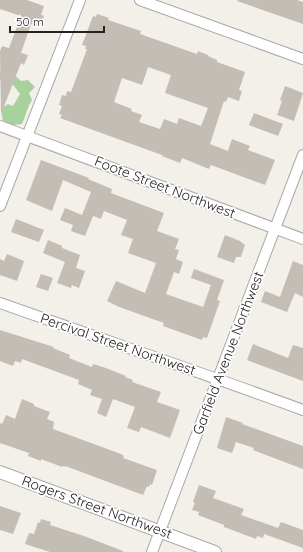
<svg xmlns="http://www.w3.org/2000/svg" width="303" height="552" viewBox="0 0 303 552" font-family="Quicksand,sans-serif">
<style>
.forest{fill:#a7d19d}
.building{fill:#c3bdb5;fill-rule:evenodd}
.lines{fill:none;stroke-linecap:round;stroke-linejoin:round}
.minor-casing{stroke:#a9a9a9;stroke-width:12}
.tertiary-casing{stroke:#a9a9a9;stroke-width:14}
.minor{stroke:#fff;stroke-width:10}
.tertiary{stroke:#fff;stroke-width:12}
.labels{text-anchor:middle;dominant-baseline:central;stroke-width:3.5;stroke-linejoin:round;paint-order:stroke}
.street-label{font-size:14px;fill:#222;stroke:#fff}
</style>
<rect width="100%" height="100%" fill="#f2f0e9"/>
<path class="forest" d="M0 72C7 73 11 76 17 77L21 81 28 80 35 87 29 93 32 100C27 108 26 115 22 124L14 125 3 122 1 109 8 104 13 106 20 94 11 82 0 79Z"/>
<path class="building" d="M0 0H27L44 6 41 15 44 16 39 27 31 24 21 53 28 55 24 65 21 63 1 114 0 51 2 46 9 48 21 16 0 9Z
M238 0H297L303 2V24L237 1Z
M97 14 109 18 108 20 141 31 140 34 197 54 198 51 208 55V56L217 60V62L245 72 239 90 242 91 239 101 228 97 226 102 224 101 210 144 228 151 232 139 250 146 248 150 275 160 265 185 211 165 209 169 182 158 180 163 162 156V155L60 118 62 115 59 114 62 106 59 105 62 95 66 96 67 91 71 92 87 49H85L86 46 82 45 93 16 96 17ZM148 67 171 75 165 93 208 108 201 126 179 118 177 124 164 119 160 129 139 122 142 115 131 111 132 109 114 102 122 78 142 85Z
M285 86 303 93 294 121 277 115 282 101 280 100Z
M254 113 283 124 278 136 249 125Z
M41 160 89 178 88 179 112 189 111 193 164 213 157 231 179 239 175 249 179 250 176 259 183 262 179 274 174 272 166 294 203 307 211 285 191 278 194 269 224 280 217 300 220 301 207 338 203 337 202 340 163 326 164 323 119 307 107 301 116 281 145 293 156 263 128 253 133 239 121 235 127 220 104 211 101 219 93 216 85 236 71 231 73 225 60 220 65 208 82 215 91 192 63 180 52 211 26 200Z
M16 219 44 230 39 242 11 232Z
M225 235 240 241 245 245 241 257H236L234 263 217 257Z
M48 240 62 246V248L80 255 76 268 85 271 79 288 72 285 71 288 57 283 65 262 43 253Z
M7 254 24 261 17 281 0 275V259L4 261Z
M293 261 303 265V297L295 293 287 312 261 302 265 291 280 297Z
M41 274 53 278 48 291 36 287Z
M0 330 54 347 53 348 70 355 69 358 92 367 93 364 106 368 126 376 125 377 133 380 132 382 161 392 157 402 180 410 170 438 141 427 139 432 127 428 135 407 113 399 106 417 97 413 102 399 90 395 92 390 78 384 79 380 22 359 21 363 15 361 13 366 0 361Z
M253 344 288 358 293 345 303 348V381L247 360Z
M22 399 34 404V406L50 412 47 419 54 422 53 429 121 454 124 456 123 458 157 470 152 485 150 484 149 487 147 486 143 495 68 467 63 466 62 467 41 459V461L28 456 29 453 0 443V423L2 424 6 415 15 419Z
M226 417 243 423 242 424 303 446V469L253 450 254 448 236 442 232 453 217 448Z
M199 485 216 491 213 498 244 509 241 515 278 528 281 522 303 530V548L264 534 263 538 257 536 256 539 224 527V525L198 515 199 512 192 510 195 503 193 502Z
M0 506 21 513 13 534 0 530Z
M41 519 51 522 50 525 84 536 123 551V552H50L25 544 29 533 34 534 38 522 40 523Z"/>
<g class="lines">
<defs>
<path id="minor" d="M140 0 303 59
M0 126 303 239
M0 206 80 0
M0 303C101 339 203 373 303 410
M152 552 303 155"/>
<path id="tertiary" d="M0 472 215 552"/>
</defs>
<use href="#minor" class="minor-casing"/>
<use href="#tertiary" class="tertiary-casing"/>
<use href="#minor" class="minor"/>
<use href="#tertiary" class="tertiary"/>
</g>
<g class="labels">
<g class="street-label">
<text transform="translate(165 187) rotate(21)">Foote Street Northwest</text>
<text transform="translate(118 344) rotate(19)">Percival Street Northwest</text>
<text transform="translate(228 353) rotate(-69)">Garfield Avenue Northwest</text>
<text transform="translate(97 507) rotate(20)">Rogers Street Northwest</text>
</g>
</g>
<path d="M10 26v6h94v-6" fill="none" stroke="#222222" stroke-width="2"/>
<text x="16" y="26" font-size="12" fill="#222222" stroke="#ffffff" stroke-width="3" paint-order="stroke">50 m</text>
</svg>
